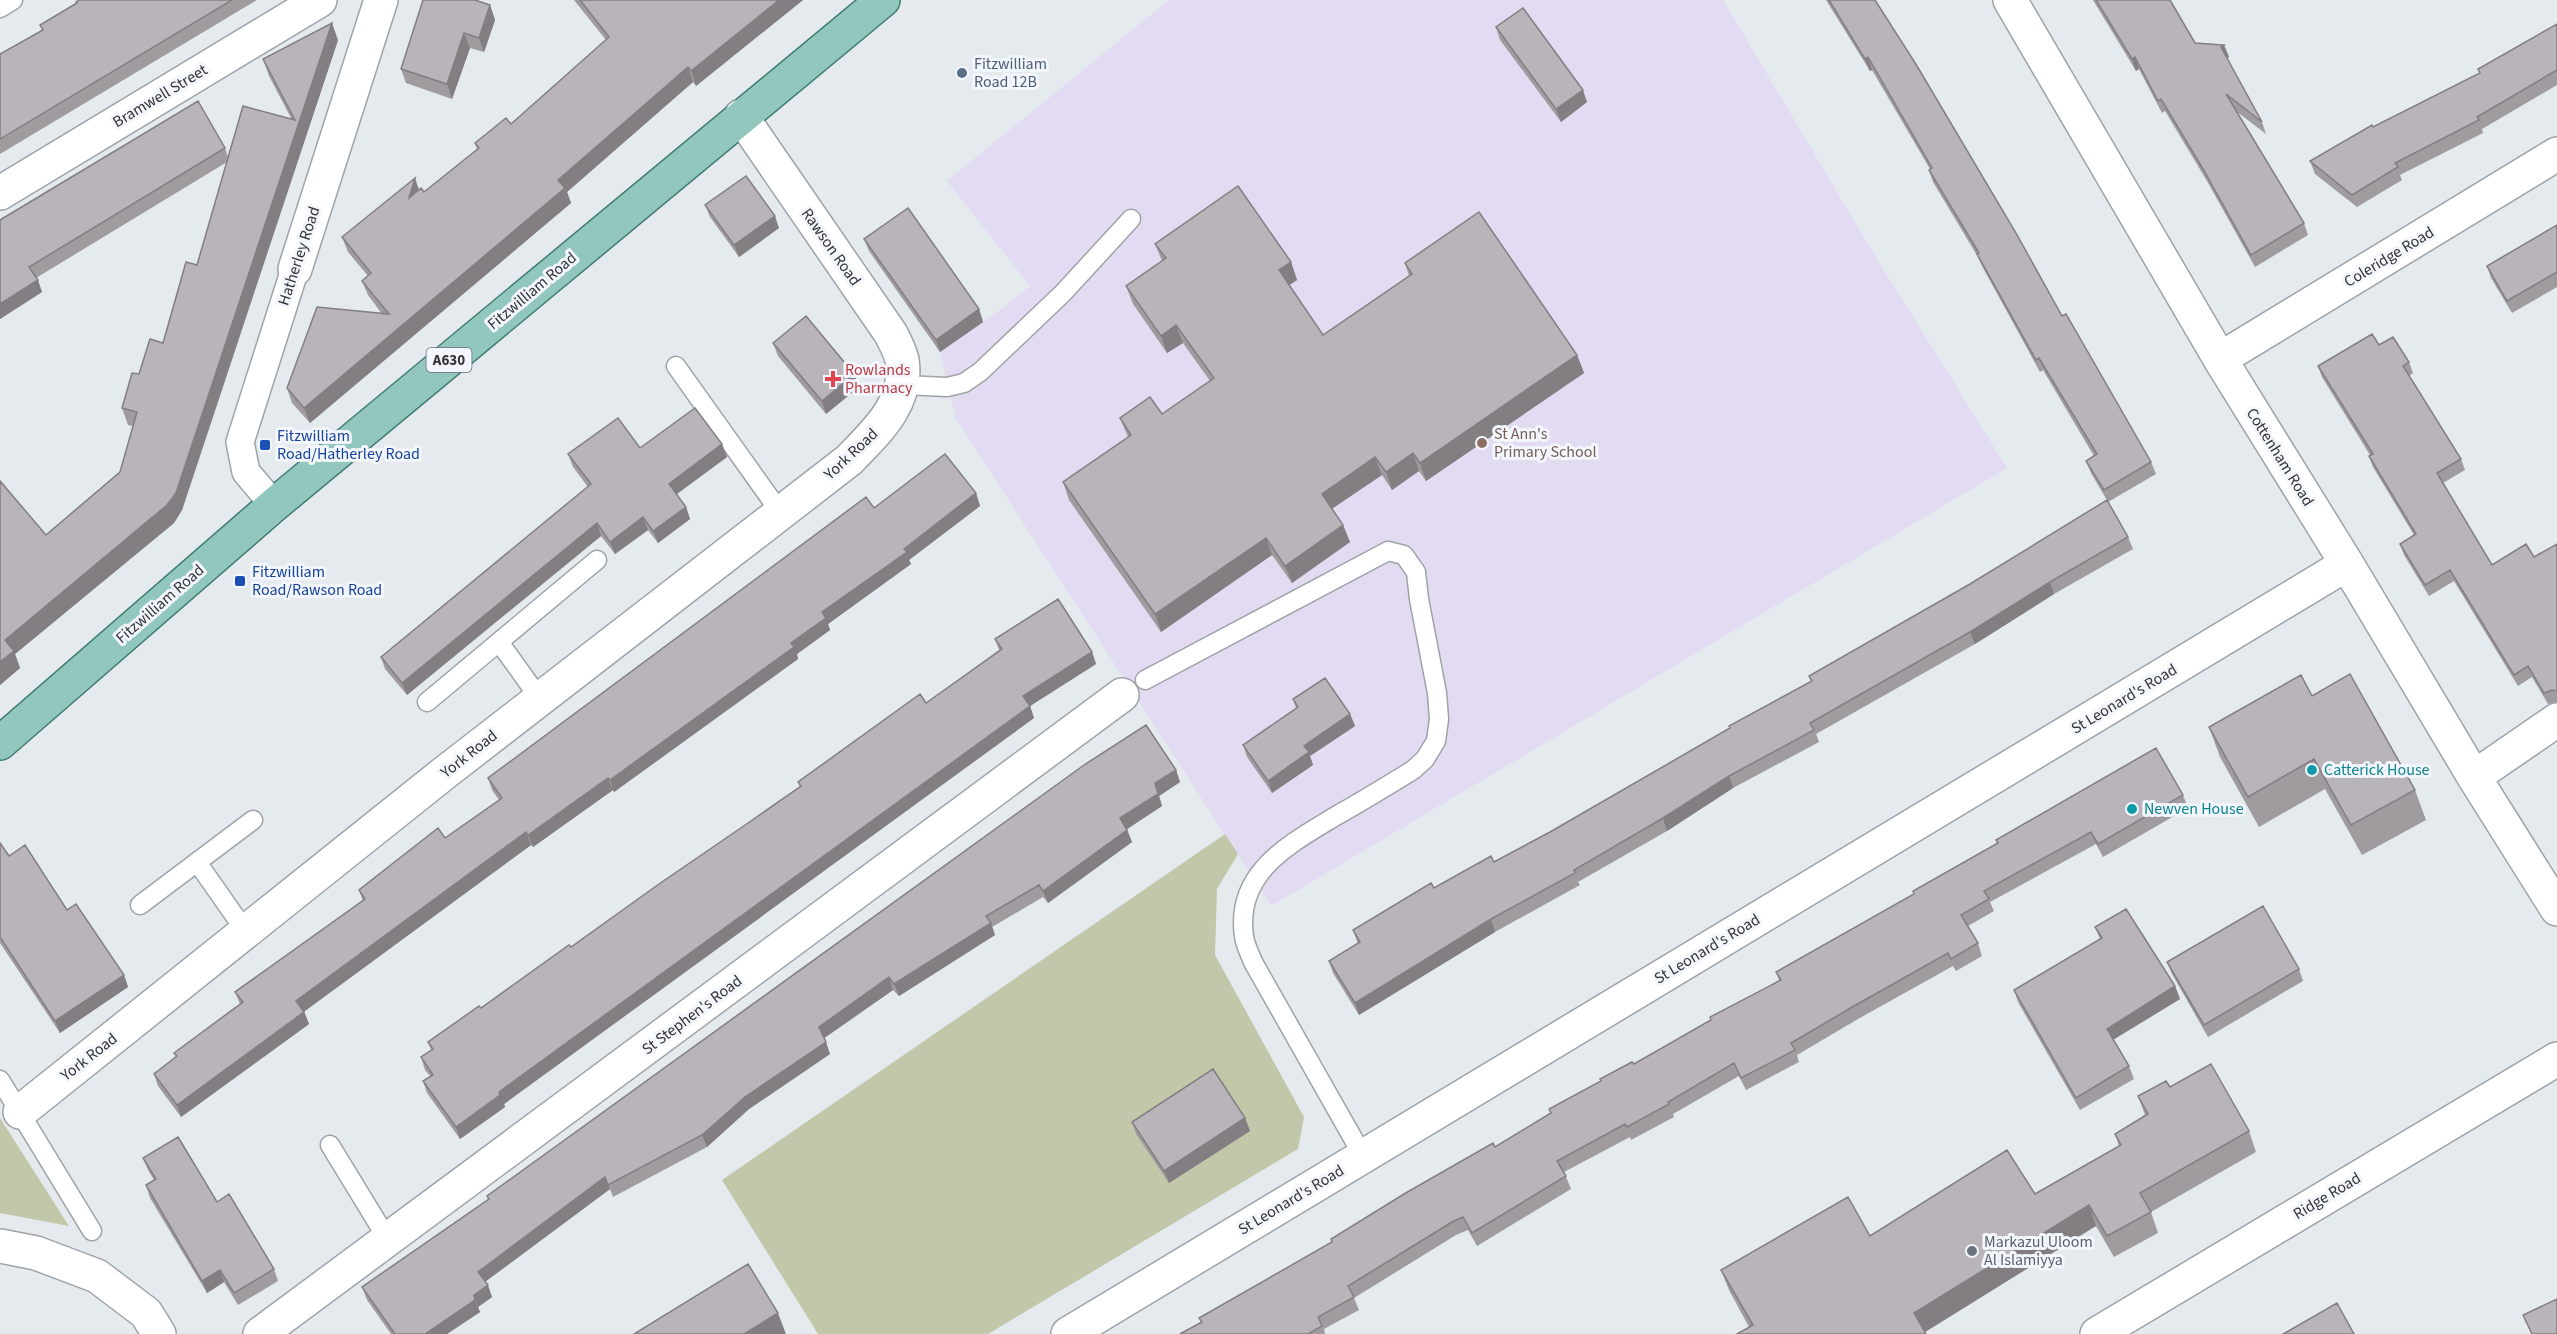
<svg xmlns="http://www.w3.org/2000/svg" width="2557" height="1334" viewBox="0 0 2557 1334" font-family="'Source Sans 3',sans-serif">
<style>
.education{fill:#e3dbf1}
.green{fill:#c3c7a9}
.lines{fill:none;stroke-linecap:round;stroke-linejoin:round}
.service-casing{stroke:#9fa3a8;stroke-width:21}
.pedestrian-casing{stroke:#9fa3a8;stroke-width:30}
.minor-casing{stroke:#9fa3a8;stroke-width:36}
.tertiary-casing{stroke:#9fa3a8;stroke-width:36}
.primary-casing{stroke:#407c70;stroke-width:36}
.service{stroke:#fff;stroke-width:18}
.pedestrian{stroke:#fff;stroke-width:27}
.minor{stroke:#fff;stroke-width:33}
.tertiary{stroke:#fff;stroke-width:33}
.primary{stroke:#91c7bc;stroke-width:33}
.wall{fill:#9f9b9f}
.shaded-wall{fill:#827e82}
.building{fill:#b9b4b9;stroke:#827e82;stroke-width:1.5}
.service-dot{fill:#5c6f8a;stroke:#f3f7fd;stroke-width:2}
.health-dot{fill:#e0444e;stroke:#f3f7fd;stroke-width:2}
.education-dot{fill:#8d6e63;stroke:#f3f7fd;stroke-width:2}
.transit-dot{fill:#1a4fb4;stroke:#f3f7fd;stroke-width:2}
.culture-dot{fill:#0f9aa8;stroke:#f3f7fd;stroke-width:2}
.worship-dot{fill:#6b7280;stroke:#f3f7fd;stroke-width:2}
.labels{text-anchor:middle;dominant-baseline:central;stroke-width:6;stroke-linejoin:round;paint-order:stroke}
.shield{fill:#f3f7fd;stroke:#6c6e72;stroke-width:1.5}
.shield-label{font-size:15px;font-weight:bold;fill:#323436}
.service-label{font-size:16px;fill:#4e5e75;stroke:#f3f7fd;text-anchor:start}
.street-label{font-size:16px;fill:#323436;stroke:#f3f7fd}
.health-label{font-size:16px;fill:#be3a42;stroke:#f3f7fd;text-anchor:start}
.education-label{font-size:16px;fill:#785e54;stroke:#f3f7fd;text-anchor:start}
.transit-label{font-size:16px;fill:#164399;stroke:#f3f7fd;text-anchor:start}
.culture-label{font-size:16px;fill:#0d838f;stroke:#f3f7fd;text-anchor:start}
.worship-label{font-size:16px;fill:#5b616d;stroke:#f3f7fd;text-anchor:start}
</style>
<rect width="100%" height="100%" fill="#e5eaef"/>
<path class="education" d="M1169 0H1723L1874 254 2007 468 1271 906 956 419 940 352 1004 307 1030 286 947 181Z"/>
<path class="green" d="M1225 834 1238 854 1217 889 1215 955 1304 1117 1298 1149 988 1334H818L722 1180Z
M0 1118 69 1226 0 1213Z"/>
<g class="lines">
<defs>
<path id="service" d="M0 8 13 0
M676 366 780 512
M903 385 947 387 964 383 980 372 1063 293 1131 219
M499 642 540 699
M1145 680 1388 551 1404 555 1416 572 1419 599 1437 693 1439 719 1436 741 1425 759 1413 770C1387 786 1361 802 1334 817 1288 845 1235 873 1244 936 1245 945 1250 954 1253 962L1363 1156
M427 702 597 560
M197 862 246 932
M140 905 253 820
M0 1080 92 1231
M330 1145 388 1240"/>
<path id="pedestrian" d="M274 505 246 472 240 442 295 269"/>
<path id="minor" d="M2010 0 2220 359 2347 564 2474 777 2557 909
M0 193 320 0
M295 269 381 0
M2220 359 2557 154
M2474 777 2557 720
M20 1112 443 774 849 460C876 432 909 403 902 360 900 351 895 342 891 334L741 116
M260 1334 1122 695
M1068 1334 2347 564
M2097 1334 2557 1059"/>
<path id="tertiary" d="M0 1246 36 1253 97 1276 146 1313 159 1334"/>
<path id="primary" d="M0 743 274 505 883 0"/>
</defs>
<use href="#service" class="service-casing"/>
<use href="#pedestrian" class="pedestrian-casing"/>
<use href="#minor" class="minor-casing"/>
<use href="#tertiary" class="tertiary-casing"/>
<use href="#primary" class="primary-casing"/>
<use href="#service" class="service"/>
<use href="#pedestrian" class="pedestrian"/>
<use href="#minor" class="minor"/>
<use href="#tertiary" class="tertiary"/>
<use href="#primary" class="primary"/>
</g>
<path class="wall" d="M79 0H257L0 154V54L42 30 40 25 77 4Z
M574 0H803L696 86 693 82 567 192 571 203 310 423 292 403 287 388 382 314 368 295 362 281 368 276 348 252 342 237 419 189 424 192 477 149 475 143 511 124 606 40Z
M1826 0H1875L2062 316 2151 462 2156 474 2108 502 2091 473 2086 461 2094 456 2043 370 2040 372 1982 266 1978 257 1933 182 1929 170 1930 169 1872 70 1870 71Z
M2093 0H2170L2195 43 2224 45 2229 57 2227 58 2262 122 2266 134 2236 111 2304 223 2308 235 2255 267 2207 181 2165 111 2162 113 2139 69 2136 71Z
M483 3 490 5 495 20 484 52 470 48 452 99 406 83 401 69Z
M2557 24V85L2482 129 2483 133 2400 175 2402 180 2357 207 2315 174 2310 161 2373 127 2480 73 2478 69Z
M1496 27 1587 102 1561 122 1500 40Z
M338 40 182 510 174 523 15 654 20 668 0 685 46 535 120 472 133 426 128 425 122 408 139 374 163 343 197 265 227 162 36 278 42 292 0 319V220L225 148 228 157 292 120 269 76 263 59Z
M705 205 779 228 739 257 710 217Z
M2557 225V287L2512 313 2491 278 2487 266Z
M864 239 979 309 983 322 940 352 869 251Z
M1155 244 1291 262 1297 280 1289 285 1323 335 1409 276 1405 263 1577 355 1584 373 1426 481 1419 471 1392 490 1382 475 1332 509 1343 525 1350 542 1292 583 1272 555 1161 632 1069 500 1063 482 1128 437 1120 418 1162 414 1210 381 1183 343 1167 353 1133 304 1126 286 1162 261Z
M773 343 854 374 859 387 826 414 778 356Z
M2379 345 2409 362 2413 373 2409 376 2461 459 2465 470 2443 483 2492 565 2534 557 2557 544V702L2548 704 2532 677 2518 686 2454 581 2429 596 2404 555 2400 544 2414 535 2373 467 2369 456 2370 455 2322 377 2318 366Z
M722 444 727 457 677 494 686 507 690 519 658 543 648 530 615 554 601 536 407 695 385 669 381 657 588 487 573 467 568 454 640 448Z
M976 493 980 506 909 560 911 564 828 624 830 630 797 654 798 659 614 792 613 790 533 847 531 845 304 1011 309 1024 181 1117 158 1086 154 1074 176 1057 174 1053 240 1004 235 992 363 901 359 890 445 838 499 800 492 790 488 778 874 508Z
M2128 537 2133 549 2054 594 1975 644 1816 734 1819 742 1733 788 1667 831 1578 882 1580 885 1495 932 1359 1015 1333 973 1329 961 1358 944 1353 930 1434 888 1494 862 1550 832 1811 681 1809 676Z
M995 639 1092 652 1096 664 1030 706 1034 718 504 1104 505 1107 460 1139 427 1093 423 1081 430 1076 425 1070 421 1057 431 1050 428 1042 481 1008 571 947 748 823 800 787 798 782 926 703 999 650Z
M2312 696 2415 790 2426 820 2362 855 2325 789 2259 827 2220 757 2209 727Z
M1293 699 1350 714 1355 726 1310 756 1313 765 1272 793 1247 757 1243 745 1296 708Z
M1176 770 1180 782 1159 796 1162 806 1127 829 1132 842 1048 903 1043 897 992 927 995 935 899 996 893 990 824 1038 830 1054 749 1109 707 1147 613 1197 610 1189 485 1282 492 1297 478 1307 480 1312 447 1334H391L367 1300 362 1287 488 1199 487 1196Z
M2183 795 2188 808 2103 857 2096 844 1990 902 1994 911 1968 926 1978 943 1982 956 1956 971 1953 966 1858 1019 1797 1055 1799 1062 1746 1090 1739 1076 1673 1114 1674 1117 1631 1140 1630 1137 1564 1172 1571 1189 1477 1246 1468 1230 1456 1235 1354 1298 1359 1310 1324 1329 1325 1334H1180L1201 1322 1199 1318 1332 1242 1331 1239 1495 1147 1551 1114 1549 1109 1634 1064 1779 980 1776 972 1914 894 1913 891 1997 843 1996 840Z
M0 843 9 856 67 910 124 975 128 987 60 1033 0 943Z
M2095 927 2175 986 2180 999 2113 1040 2129 1066 2134 1079 2080 1110 2018 1002 2014 990 2100 939Z
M2167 962 2299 969 2303 981 2208 1037 2172 974Z
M2138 1096 2249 1131 2256 1152 2151 1212 2158 1233 2114 1257 2096 1226 1749 1327 1729 1290 1721 1270 1870 1236 2035 1194 2119 1146 2115 1134 2145 1115Z
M1245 1118 1250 1131 1169 1183 1136 1134 1132 1122Z
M143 1158 217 1202 274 1269 278 1281 238 1305 224 1282 207 1293 150 1198 146 1185 154 1180 148 1170Z"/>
<path class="shaded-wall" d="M779 0H803L696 86 691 71Z
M490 5 495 20 484 52 479 38Z
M332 23 338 40 182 510 174 523 15 654 20 668 0 685V662L5 640 167 505Z
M464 33 470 48 452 99 447 84Z
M2224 45 2229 57 2226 59 2221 47Z
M1868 57 1872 70 1870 71 1865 59Z
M2135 57 2139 69 2136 71 2132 59Z
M688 67 693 82 567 192 571 203 310 423 304 408 558 180Z
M1583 90 1587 102 1561 122 1556 109Z
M415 178 420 193 409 198Z
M775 216 779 228 739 257 734 245Z
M1291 262 1297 280 1285 288 1279 270Z
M38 280 42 292 0 319V304Z
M979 309 983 322 940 352 936 340Z
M1176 325 1183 343 1167 353 1161 336Z
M1577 355 1584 373 1426 481 1420 463Z
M854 374 859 387 826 414 822 401Z
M722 444 727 457 674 496 669 484Z
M1413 453 1419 471 1392 490 1386 472Z
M1375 457 1382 475 1328 511 1322 494Z
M976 493 980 506 909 560 911 564 828 624 830 630 797 654 798 659 614 792 610 780 791 643 822 612Z
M686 507 690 519 658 543 653 531Z
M643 517 648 530 615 554 610 542Z
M597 523 601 536 407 695 402 683Z
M1343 525 1350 542 1292 583 1285 566Z
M1266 538 1272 555 1161 632 1155 614Z
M2050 582 2054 594 1975 644 1970 632Z
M1092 652 1096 664 1030 706 1034 718 504 1104 505 1107 460 1139 456 1127 499 1092 1023 696Z
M1350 714 1355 726 1310 756 1313 765 1272 793 1268 781 1304 746Z
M1176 770 1180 782 1159 796 1162 806 1124 831 1120 818 1155 783Z
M1729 776 1733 788 1667 831 1663 818Z
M608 778 613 790 533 847 528 835Z
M1127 830 1132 842 1048 903 1043 891Z
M526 832 531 845 301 1014 296 1001Z
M1491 919 1495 932 1359 1015 1355 1003Z
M991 923 995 935 899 996 894 984Z
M124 975 128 987 60 1033 55 1021Z
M889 977 893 990 823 1039 819 1027Z
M2175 986 2180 999 2111 1041 2107 1029Z
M304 1012 309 1024 181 1117 177 1105Z
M826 1042 830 1054 749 1109 707 1147 702 1135 745 1097Z
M1245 1118 1250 1131 1169 1183 1164 1171Z
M605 1177 610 1189 482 1284 478 1272Z
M2089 1205 2096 1226 1922 1334 1914 1313Z
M220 1270 224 1282 207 1293 202 1281Z
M488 1285 492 1297 478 1307 474 1295Z
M475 1300 480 1312 447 1334H425Z
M778 1313 786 1334H744Z"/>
<path class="building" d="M79 0H232L0 139V54L43 30 40 25 77 3 76 2Z
M423 0H475L490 5 479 38 464 33 447 84 401 69Z
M580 0H779L691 71 688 67 558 180 565 188 304 408 287 388 317 307 389 314 362 281 371 273 342 237 415 178 409 198 421 188 424 192 479 148 475 143 506 118 511 124 609 37Z
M1829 0H1875L1917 66 2016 233 2062 316 2066 314 2151 462 2104 490 2086 461 2097 454 2039 358 2036 360 1977 254 1979 253 1929 170 1932 168 1868 57 1865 59Z
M2096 0H2170L2195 43 2224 45 2221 47 2262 122 2226 94 2304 223 2251 255 2203 169 2161 99 2158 101 2135 57 2132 59Z
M1523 8 1583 90 1556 109 1496 27Z
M332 23 176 493 167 505 5 640 14 651 0 662V481L46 535 120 472 137 412 122 408 132 373 139 374 150 339 163 343 186 262 197 265 243 106 295 120 263 59Z
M2557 24V70L2477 117 2479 120 2395 163 2398 167 2352 195 2310 161 2372 125 2373 127 2480 73 2478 69Z
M198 101 225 148 29 267 38 280 0 304V220Z
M746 176 775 216 734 245 705 205Z
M1238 186 1291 262 1279 270 1323 335 1412 274 1405 263 1479 212 1577 355 1420 463 1413 453 1386 472 1375 457 1322 494 1343 525 1285 566 1266 538 1155 614 1063 482 1131 435 1120 418 1150 397 1162 414 1214 378 1176 325 1161 336 1126 286 1166 258 1155 244Z
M908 208 979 309 936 340 864 239Z
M2557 225V272L2507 301 2487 266Z
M806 316 854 374 822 401 773 343Z
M2372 334 2379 345 2393 337 2409 362 2403 366 2461 459 2437 473 2492 565 2526 544 2534 557 2557 544V691L2552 690 2544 693 2528 666 2514 675 2450 570 2425 585 2400 544 2416 534 2369 456 2373 454 2318 366Z
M695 408 722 444 669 484 686 507 653 531 643 517 610 542 597 523 402 683 381 657 591 484 568 454 618 418 640 448Z
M945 454 976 493 904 549 907 552 822 612 826 618 791 643 794 647 610 780 608 778 528 835 526 832 296 1001 304 1012 177 1105 154 1074 177 1056 174 1053 243 1002 235 992 365 899 359 890 438 828 445 838 502 798 488 778 866 497 874 508Z
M2107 500 2128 537 2050 582 1970 632 1810 723 1814 730 1729 776 1663 818 1574 870 1575 873 1491 919 1355 1003 1329 961 1360 942 1353 930 1431 883 1434 888 1491 856 1494 862 1550 832 1730 728 1729 726 1812 681 1809 676 1970 584Z
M1058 599 1092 652 1023 696 1030 706 499 1092 500 1095 456 1127 423 1081 433 1075 421 1057 433 1049 428 1042 479 1006 481 1008 569 945 571 947 659 884 748 823 801 786 798 782 920 694 926 703 1002 649 995 639Z
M2350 674 2415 790 2351 825 2314 759 2248 797 2209 727 2301 675 2312 696Z
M1325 678 1350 714 1304 746 1309 752 1268 781 1243 745 1298 707 1293 699Z
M1146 725 1176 770 1155 783 1158 794 1120 818 1127 830 1043 891 1039 885 986 916 991 923 894 984 889 977 819 1027 826 1042 745 1097 702 1135 608 1185 605 1177 478 1272 488 1285 474 1295 475 1300 425 1334H395L362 1287 489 1199 487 1196 1084 765Z
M2156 748 2183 795 2098 844 2091 832 1984 891 1989 899 1961 915 1978 943 1951 959 1948 953 1854 1006 1791 1043 1795 1050 1741 1078 1734 1063 1668 1102 1669 1104 1627 1127 1625 1124 1557 1161 1566 1176 1472 1233 1463 1217 1452 1222 1348 1286 1354 1297 1318 1317 1322 1326 1308 1334H1180L1202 1322 1199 1318 1332 1242 1331 1239 1404 1194 1493 1143 1495 1147 1551 1113 1549 1109 1601 1081 1600 1079 1632 1062 1634 1064 1711 1020 1710 1017 1781 980 1776 972 1914 894 1913 891 1998 843 1996 840Z
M0 843 9 856 25 845 67 910 76 904 124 975 55 1021 0 937Z
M2263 906 2299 969 2204 1025 2167 962Z
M2126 909 2175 986 2107 1029 2129 1066 2076 1098 2014 990 2102 938 2095 927Z
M2211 1064 2249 1131 2140 1193 2151 1212 2107 1236 2089 1205 1914 1313 1926 1334H1737L1753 1325 1721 1270 1848 1197 1870 1236 2007 1150 2035 1194 2121 1145 2115 1134 2148 1114 2138 1096 2166 1081 2170 1087Z
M1213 1069 1245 1118 1164 1171 1132 1122Z
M178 1137 217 1202 229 1194 274 1269 234 1293 220 1270 202 1281 146 1185 156 1179 143 1158Z
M748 1264 778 1313 744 1334H634Z
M2557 1299V1334H2532L2523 1315Z
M2337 1303 2354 1334H2283Z"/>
<circle class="service-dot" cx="962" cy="73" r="6"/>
<path class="health-dot" d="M830 370h6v6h6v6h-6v6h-6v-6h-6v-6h6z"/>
<circle class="education-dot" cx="1482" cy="443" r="6"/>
<g class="transit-dot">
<rect x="259" y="439" width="12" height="12" rx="3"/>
<rect x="234" y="575" width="12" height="12" rx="3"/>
</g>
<g class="culture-dot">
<circle cx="2312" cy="770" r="6"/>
<circle cx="2132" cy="809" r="6"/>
</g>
<circle class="worship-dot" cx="1972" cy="1251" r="6"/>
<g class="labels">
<rect class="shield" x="426.5" y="348" width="45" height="24" rx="4.5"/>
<g class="shield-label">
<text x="449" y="360">A630</text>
</g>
<g class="service-label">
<text x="974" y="64">Fitzwilliam<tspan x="974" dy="18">Road 12B</tspan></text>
</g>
<g class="street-label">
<text transform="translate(160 96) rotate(-31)">Bramwell Street</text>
<text transform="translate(831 247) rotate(55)">Rawson Road</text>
<text transform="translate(299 256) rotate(-72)">Hatherley Road</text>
<text transform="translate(2389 257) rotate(-31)">Coleridge Road</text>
<text transform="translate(532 291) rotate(-40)">Fitzwilliam Road</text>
<text transform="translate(851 454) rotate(-43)">York Road</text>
<text transform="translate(2280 457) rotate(58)">Cottenham Road</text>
<text transform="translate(160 604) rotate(-41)">Fitzwilliam Road</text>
<text transform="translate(2124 699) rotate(-31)">St Leonard's Road</text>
<text transform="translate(469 754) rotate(-38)">York Road</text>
<text transform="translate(1707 949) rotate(-31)">St Leonard's Road</text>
<text transform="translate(692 1015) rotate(-37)">St Stephen's Road</text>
<text transform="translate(89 1057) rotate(-38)">York Road</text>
<text transform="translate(2327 1196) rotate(-31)">Ridge Road</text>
<text transform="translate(1291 1200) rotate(-31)">St Leonard's Road</text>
</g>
<g class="health-label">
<text x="845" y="370">Rowlands<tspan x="845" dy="18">Pharmacy</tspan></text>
</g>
<g class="education-label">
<text x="1494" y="434">St Ann's<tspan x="1494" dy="18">Primary School</tspan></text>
</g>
<g class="transit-label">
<text x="277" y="436">Fitzwilliam<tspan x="277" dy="18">Road/Hatherley Road</tspan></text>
<text x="252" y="572">Fitzwilliam<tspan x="252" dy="18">Road/Rawson Road</tspan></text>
</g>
<g class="culture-label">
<text x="2324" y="770">Catterick House</text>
<text x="2144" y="809">Newven House</text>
</g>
<g class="worship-label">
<text x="1984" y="1242">Markazul Uloom<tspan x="1984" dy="18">Al Islamiyya</tspan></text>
</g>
</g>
</svg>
